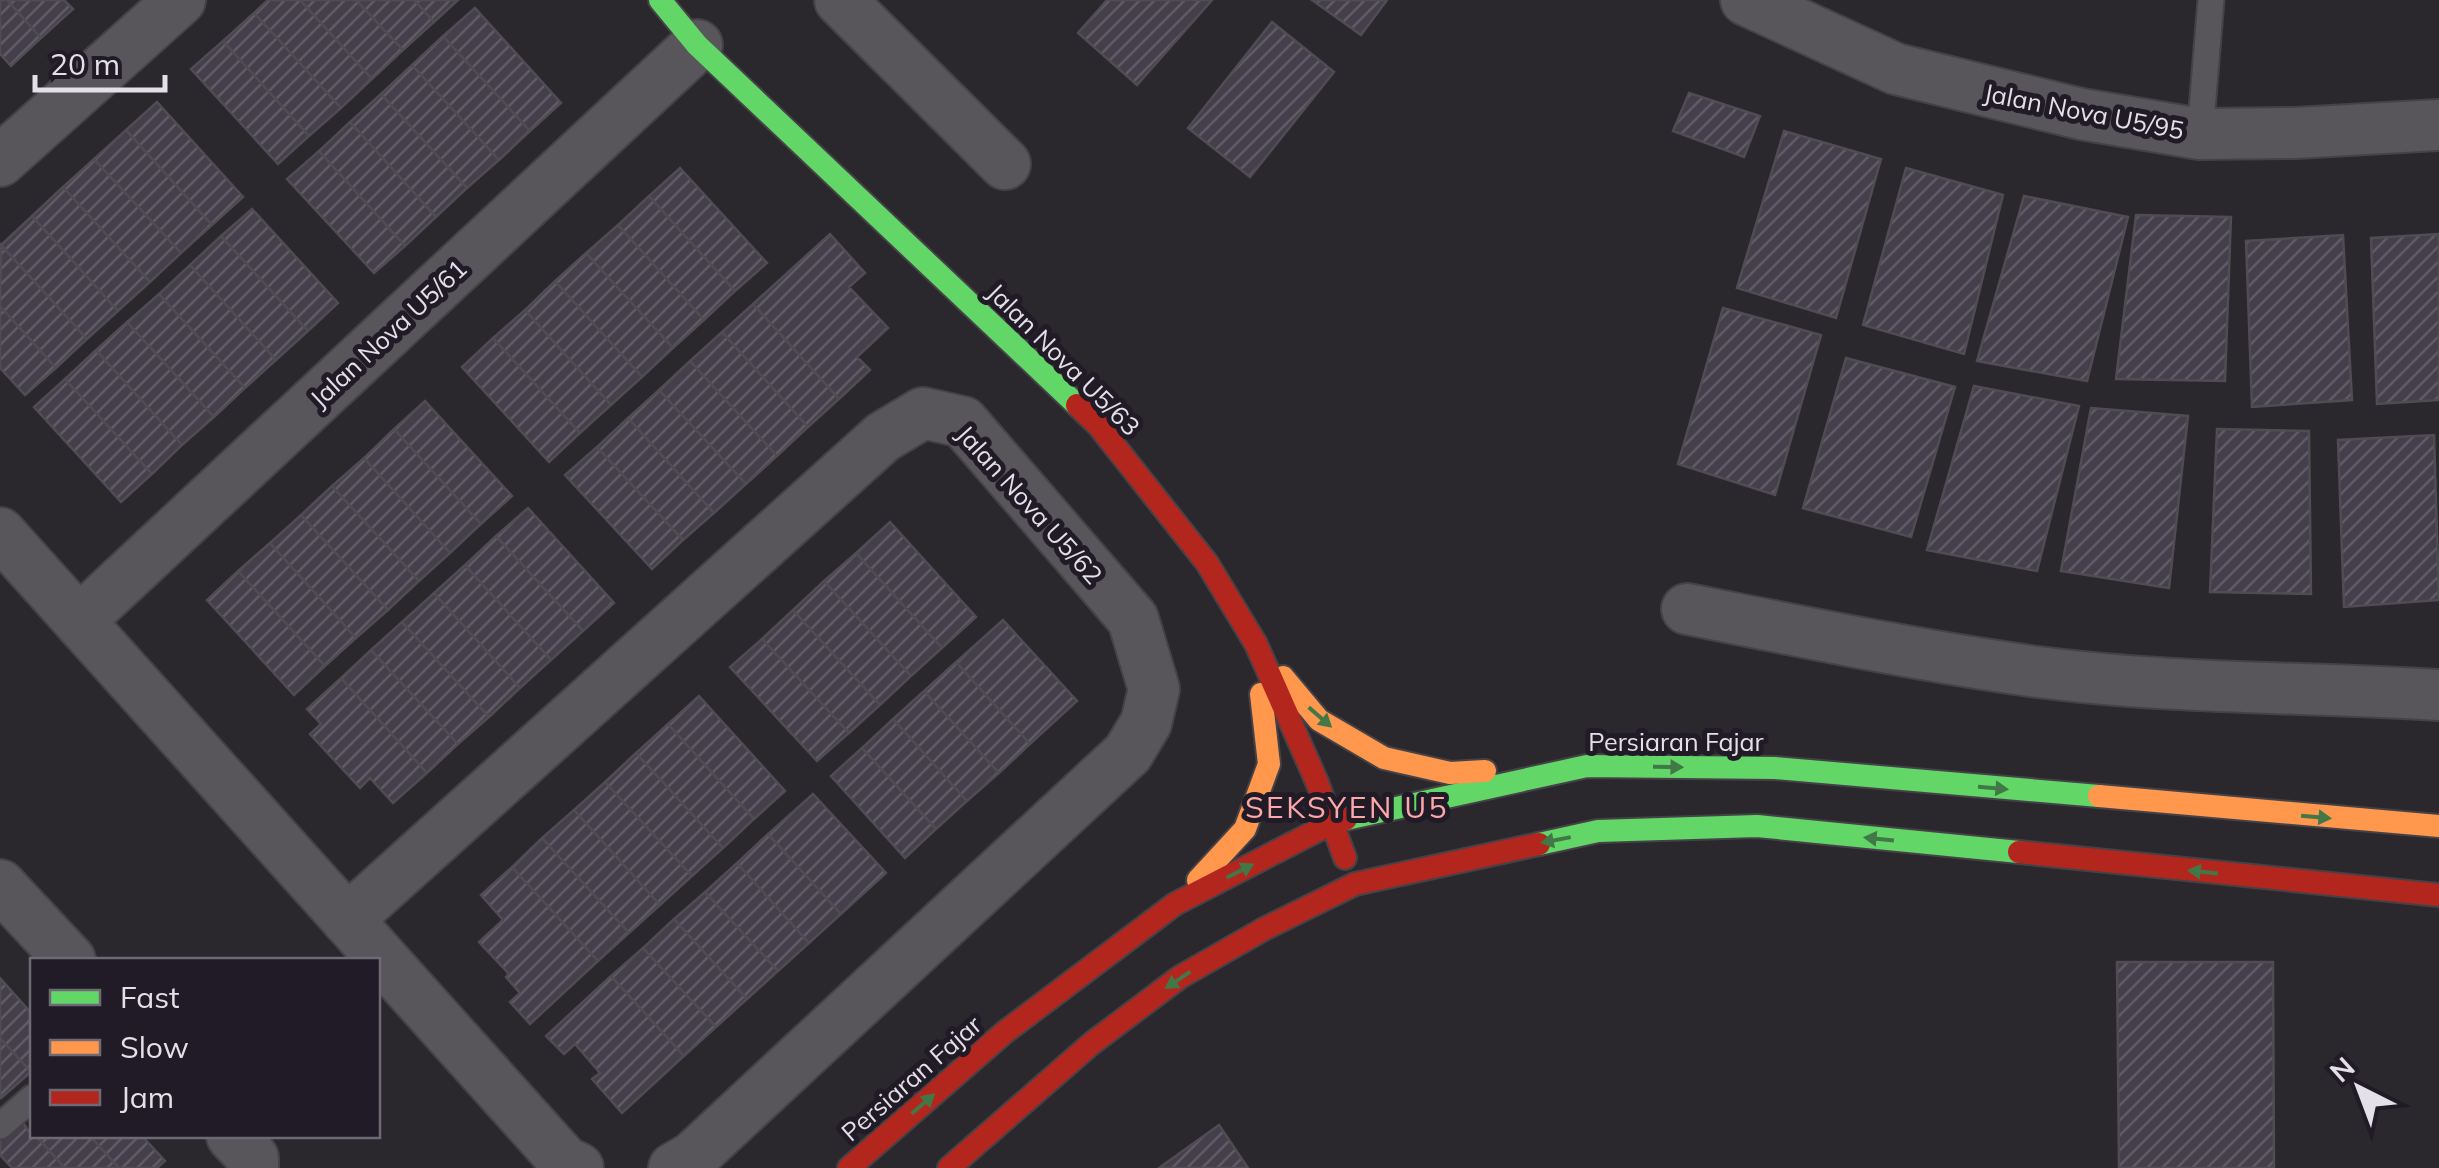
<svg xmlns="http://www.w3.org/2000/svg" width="2439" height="1168" viewBox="0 0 2439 1168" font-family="Mulish,sans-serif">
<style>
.building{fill:url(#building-hatch);stroke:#4f4d52;stroke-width:2.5}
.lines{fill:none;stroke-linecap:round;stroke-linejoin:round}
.lane-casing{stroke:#454247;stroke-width:29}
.street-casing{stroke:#454247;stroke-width:54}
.fast-casing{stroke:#454247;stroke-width:26}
.slow-casing{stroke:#454247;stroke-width:26}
.jam-casing{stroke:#454247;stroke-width:26}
.lane{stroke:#58565b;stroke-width:25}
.street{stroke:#58565b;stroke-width:50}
.fast{stroke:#63d668;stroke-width:22}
.slow{stroke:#ff974d;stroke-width:22}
.jam{stroke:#b3261e;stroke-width:22}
.oneway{fill:#427847}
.labels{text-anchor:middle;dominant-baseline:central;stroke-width:10;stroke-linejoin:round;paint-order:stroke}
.street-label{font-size:25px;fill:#e4e0e8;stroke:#201b26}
.quarter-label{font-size:30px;letter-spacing:2.5px;fill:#fca8a9;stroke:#201b26}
</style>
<defs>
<pattern id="building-hatch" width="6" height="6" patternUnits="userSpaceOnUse" patternTransform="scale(2.5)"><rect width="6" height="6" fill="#453f4c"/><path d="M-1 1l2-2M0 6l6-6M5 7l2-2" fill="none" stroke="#605a66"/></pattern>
</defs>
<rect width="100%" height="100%" fill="#2a272d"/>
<path class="building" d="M0 0H7L41 38 11 66 0 54Z
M7 0H64L73 9 41 38Z
M268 0H300L372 79 341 108 254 13Z
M300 0H356L403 50 372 79Z
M356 0H414L434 22 403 50Z
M414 0H458L434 22Z
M1107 0H1212L1137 85 1078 33Z
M1312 0H1387L1361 35Z
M475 8 561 103 530 131 443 36Z
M254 13 341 108 309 136 223 41Z
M1272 22 1334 72 1250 177 1188 128Z
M443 36 530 131 499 160 412 65Z
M223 41 309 136 278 164 191 69Z
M412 65 499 160 467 188 381 94Z
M1689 93 1760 116 1744 157 1673 131Z
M381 94 467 188 436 217 350 122Z
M157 102 243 197 212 225 126 130Z
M350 122 436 217 405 246 319 151Z
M126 130 212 225 181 253 94 159Z
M1784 131 1881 159 1836 318 1737 288Z
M319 151 405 246 374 273 287 179Z
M94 159 181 253 150 282 63 187Z
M680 168 767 263 735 291 649 196Z
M1906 168 2003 195 1964 354 1863 325Z
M63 187 150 282 118 311 32 216Z
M649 196 735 291 704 320 618 225Z
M2024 196 2128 217 2087 381 1977 361Z
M252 209 338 303 308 331 221 236Z
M2136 215 2231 217 2225 381 2116 379Z
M32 216 118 311 87 339 1 245Z
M618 225 704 320 673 348 586 253Z
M830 234 865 273 849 287 888 328 857 357 870 370 839 399 753 304Z
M2439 234V400L2377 404 2371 238Z
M2343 235 2352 400 2252 407 2246 241Z
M221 236 308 331 276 360 190 265Z
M1 245 87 339 56 368 0 306Z
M586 253 673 348 642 377 555 281Z
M190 265 276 360 245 388 159 294Z
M555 281 642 377 611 405 525 310Z
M159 294 245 388 214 417 127 322Z
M753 304 839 399 808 427 722 332Z
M0 306 56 368 25 395 0 368Z
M1723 308 1821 335 1775 495 1678 464Z
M525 310 611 405 580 433 493 338Z
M127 322 214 417 182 445 96 350Z
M722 332 808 427 777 456 690 361Z
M493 338 580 433 549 462 462 367Z
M96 350 182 445 152 474 65 379Z
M1846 358 1955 387 1911 537 1803 508Z
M690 361 777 456 746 484 659 390Z
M65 379 152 474 121 502 34 407Z
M1974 386 2079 406 2037 571 1927 550Z
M659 390 746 484 714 513 628 418Z
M425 401 512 496 481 524 394 429Z
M2091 408 2188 416 2169 588 2061 571Z
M628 418 714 513 683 540 597 447Z
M394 429 481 524 450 553 364 458Z
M2217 429 2309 431 2311 594 2210 592Z
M2434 435 2439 600 2344 607 2338 440Z
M597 447 683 540 652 569 565 475Z
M364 458 450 553 419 581 332 486Z
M332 486 419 581 388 610 301 515Z
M528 508 614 603 583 631 496 536Z
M301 515 388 610 356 638 270 543Z
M890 522 976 617 942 648 856 553Z
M496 536 583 631 551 660 465 565Z
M270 543 356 638 325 666 238 571Z
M856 553 942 648 911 676 824 581Z
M465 565 551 660 520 688 434 593Z
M238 571 325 666 294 695 207 600Z
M824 581 911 676 880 705 793 610Z
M434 593 520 688 489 717 402 622Z
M793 610 880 705 849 733 762 639Z
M1003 620 1077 701 1030 744 956 662Z
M402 622 489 717 458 744 371 650Z
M762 639 849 733 817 761 730 667Z
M371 650 458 744 427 773 341 678Z
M956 662 1030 744 999 773 924 691Z
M341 678 427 773 393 803 370 778 360 788 310 734 321 724 307 709Z
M924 691 999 773 967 801 893 719Z
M699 696 785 791 754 819 668 724Z
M893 719 967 801 936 829 862 748Z
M668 724 754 819 723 848 636 753Z
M862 748 936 829 905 858 831 776Z
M636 753 723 848 692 876 605 782Z
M605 782 692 876 660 905 574 810Z
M813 794 886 873 841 914 768 834Z
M574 810 660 905 629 933 542 838Z
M768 834 841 914 809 943 737 863Z
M542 838 629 933 598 961 512 867Z
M737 863 809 943 778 971 705 892Z
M512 867 598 961 530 1024 510 1002 520 993 506 977 509 974 479 942 503 920 481 895Z
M705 892 778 971 747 999 674 919Z
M674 919 747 999 716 1027 643 948Z
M643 948 716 1027 684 1056 611 976Z
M2117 962H2273L2274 1168H2119Z
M611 976 684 1056 622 1113 592 1079 600 1073 575 1044 564 1054 546 1036Z
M0 978 32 1014 31 1072 0 1038Z
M0 1038 31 1072 1 1098 0 1097Z
M19 1117 32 1136H36L65 1168H12L0 1155V1134Z
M1219 1125 1248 1168H1159Z
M36 1136H90L119 1168H65Z
M90 1136H142L165 1161 157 1168H119Z"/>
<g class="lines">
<defs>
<path id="lane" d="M2200 134 2211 0
M0 1126 32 1098"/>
<path id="street" d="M840 0 1005 164
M1746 0 1896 69 2081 114 2200 134 2295 133 2439 125
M0 161 180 0
M0 533 565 1162 578 1168
M1687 609C1804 632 1920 656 2038 672 2171 689 2305 687 2439 695
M79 621 697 45
M0 885 70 960
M347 920 883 437 923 413 963 422 1133 619 1154 689 1146 723 1128 753 693 1157 674 1168
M232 1136 253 1158V1168"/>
<path id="fast" d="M660 0 697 45 1077 405
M1346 819 1587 766 1775 768 2099 796
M1539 844 1598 831 1757 826 2019 852"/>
<path id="slow" d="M1283 677 1319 720 1384 758 1450 773 1485 771
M2099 796 2439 826
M1198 880 1245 829 1269 764 1261 694"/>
<path id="jam" d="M1077 405 1098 425 1207 563 1256 644 1317 782 1345 858
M2019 852 2439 895
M849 1168 1005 1032 1175 904 1332 823 1346 819
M949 1168 1091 1044 1180 977 1264 929 1355 884 1539 844"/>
</defs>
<use href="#lane" class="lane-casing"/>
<use href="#street" class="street-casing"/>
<use href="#fast" class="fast-casing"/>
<use href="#slow" class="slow-casing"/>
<use href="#jam" class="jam-casing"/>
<use href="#lane" class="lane"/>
<use href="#street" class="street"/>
<use href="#fast" class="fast"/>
<use href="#slow" class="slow"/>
<use href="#jam" class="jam"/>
</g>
<defs><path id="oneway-solid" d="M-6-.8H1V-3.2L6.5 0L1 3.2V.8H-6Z" transform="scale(2.5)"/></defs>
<g class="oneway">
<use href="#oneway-solid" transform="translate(1320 717) rotate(41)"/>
<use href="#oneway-solid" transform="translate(1668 767) rotate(1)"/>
<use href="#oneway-solid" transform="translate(1993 788) rotate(5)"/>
<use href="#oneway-solid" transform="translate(2316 817) rotate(5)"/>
<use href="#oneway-solid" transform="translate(1879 839) rotate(-174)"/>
<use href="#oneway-solid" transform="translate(1556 840) rotate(169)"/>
<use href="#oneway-solid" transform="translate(1240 871) rotate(-27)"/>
<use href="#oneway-solid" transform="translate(2203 872) rotate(-174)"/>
<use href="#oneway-solid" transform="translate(1178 980) rotate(146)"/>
<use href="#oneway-solid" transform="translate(923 1104) rotate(-41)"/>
</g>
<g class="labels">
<g class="street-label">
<text transform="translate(2084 111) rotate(11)">Jalan Nova U5/95</text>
<text transform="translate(388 333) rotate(-43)">Jalan Nova U5/61</text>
<text transform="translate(1064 359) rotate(45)">Jalan Nova U5/63</text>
<text transform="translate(1030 504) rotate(48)">Jalan Nova U5/62</text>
<text x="1676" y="741">Persiaran Fajar</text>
<text transform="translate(911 1078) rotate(-41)">Persiaran Fajar</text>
</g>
<g class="quarter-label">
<text x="1347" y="807">SEKSYEN U5</text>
</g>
</g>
<rect x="30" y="958" width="350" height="180" fill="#201b26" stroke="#6e6a74" stroke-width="2.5"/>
<rect x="50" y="990" width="50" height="15" fill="#63d668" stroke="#6e6a74" stroke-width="2.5"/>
<text x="120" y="1008" font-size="30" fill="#e4e0e8">Fast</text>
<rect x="50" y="1040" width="50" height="15" fill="#ff974d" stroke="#6e6a74" stroke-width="2.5"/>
<text x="120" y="1058" font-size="30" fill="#e4e0e8">Slow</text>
<rect x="50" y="1090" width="50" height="15" fill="#b3261e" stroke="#6e6a74" stroke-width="2.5"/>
<text x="120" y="1108" font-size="30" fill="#e4e0e8">Jam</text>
<g transform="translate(2359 1088) rotate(318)" stroke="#201b26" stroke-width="8" paint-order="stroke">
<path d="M0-8L18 38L0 25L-18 38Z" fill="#e4e0e8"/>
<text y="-15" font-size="28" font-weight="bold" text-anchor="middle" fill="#e4e0e8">N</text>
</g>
<path d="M35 75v15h130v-15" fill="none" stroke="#e4e0e8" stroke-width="5"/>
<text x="50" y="75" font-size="30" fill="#e4e0e8" stroke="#201b26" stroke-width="8" paint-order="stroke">20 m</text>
</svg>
